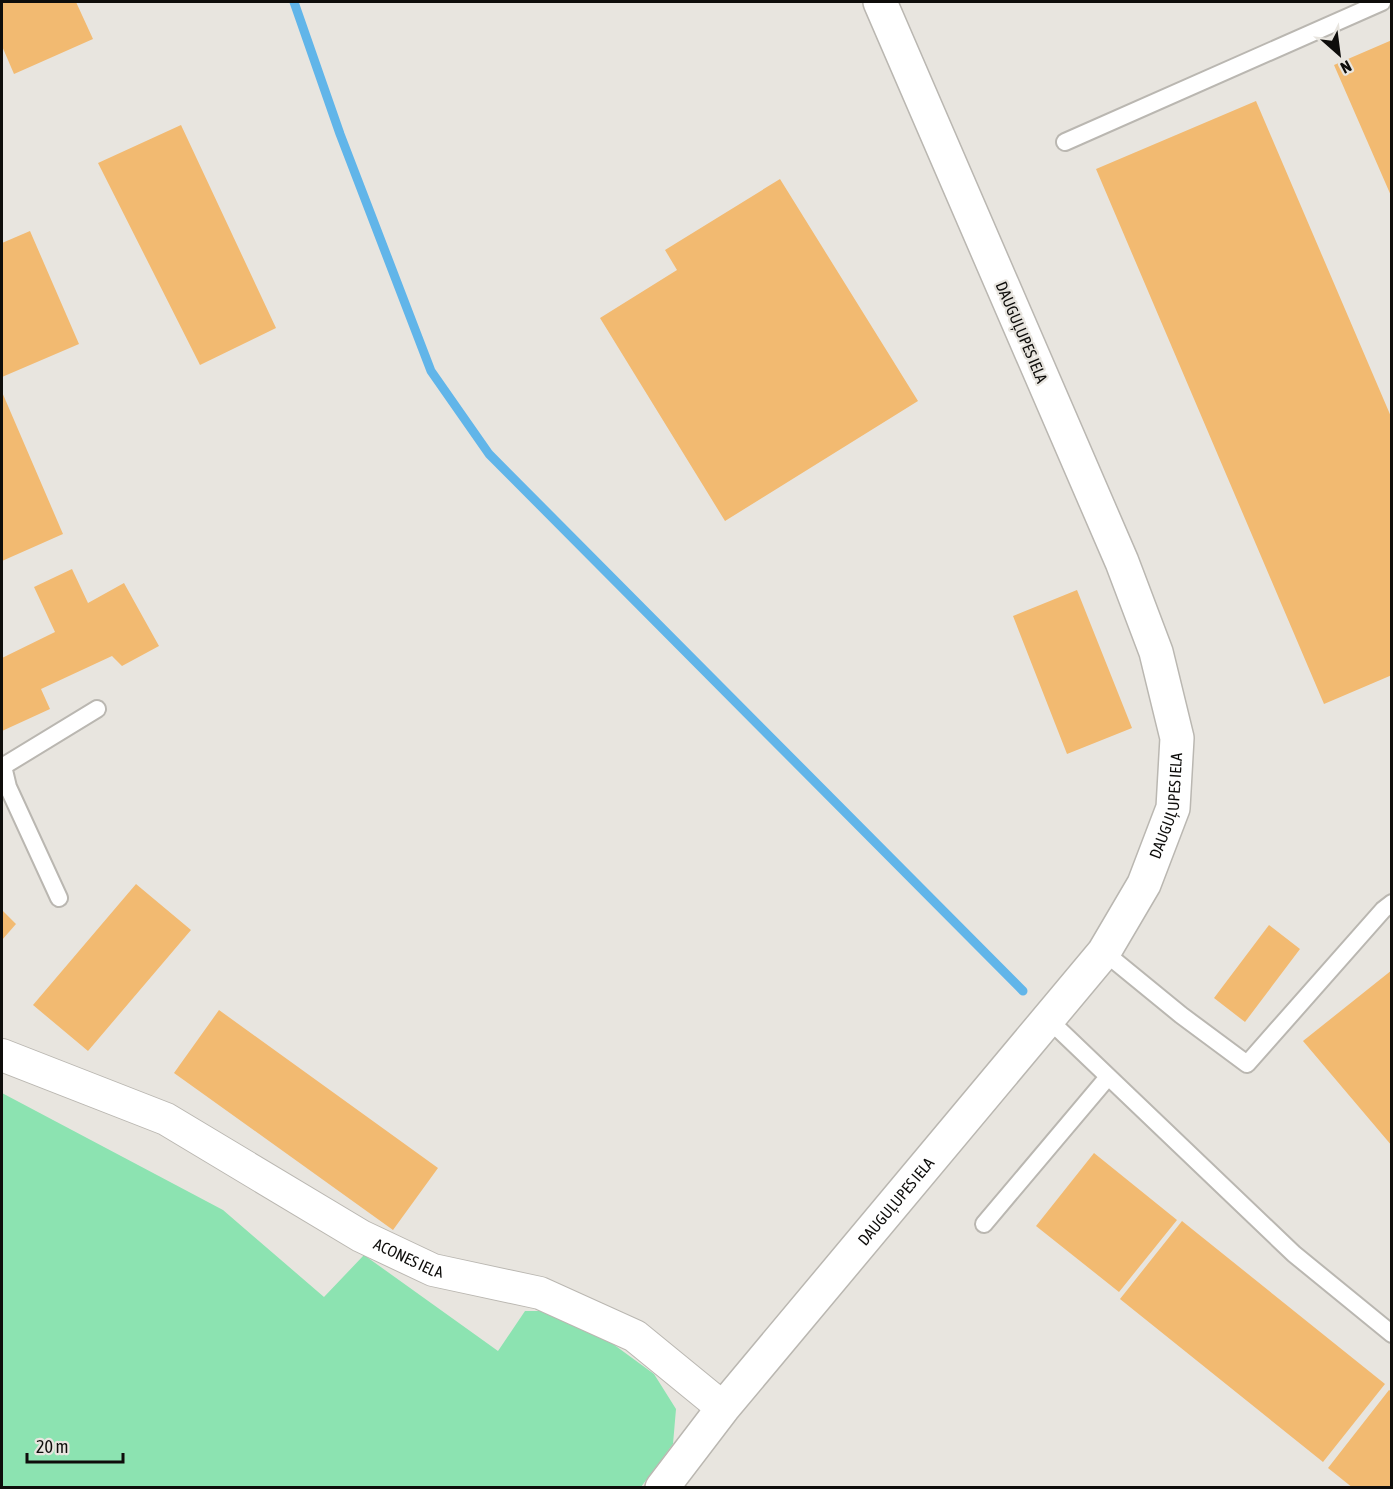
<svg xmlns="http://www.w3.org/2000/svg" width="1393" height="1489" viewBox="0 0 1393 1489" font-family="'Asap Condensed',sans-serif">
<style>
.green{fill:#8ce3b1}
.lines{fill:none;stroke-linecap:round;stroke-linejoin:round}
.stream{stroke:#61b5e9;stroke-width:9}
.building{fill:#f2ba71}
.service-casing{stroke:#bab7b1;stroke-width:20}
.minor-casing{stroke:#bab7b1;stroke-width:34}
.tertiary-casing{stroke:#bab7b1;stroke-width:36}
.service{stroke:#fff;stroke-width:16}
.minor{stroke:#fff;stroke-width:32}
.tertiary{stroke:#fff;stroke-width:33}
.labels{text-anchor:middle;dominant-baseline:central;stroke-width:4.5;stroke-linejoin:round;paint-order:stroke}
.street-label{font-size:16px;fill:#0e0d0b;stroke:#e8e5df}
</style>
<rect width="100%" height="100%" fill="#e8e5df"/>
<path class="green" d="M2 1093 223 1210 324 1297 364 1255 498 1351 525 1311H548L613 1344 654 1374 676 1409 673 1444 641 1487 2 1488Z"/>
<g class="lines">
<path class="stream" d="M294 2 340 134 431 371 489 454 1023 991"/>
</g>
<path class="building" d="M2 2H76L93 39 14 74 2 46Z
M1392 40V198L1334 65Z
M1256 101 1392 419V675L1324 704 1096 169Z
M181 125 276 328 200 365 98 163Z
M780 179 918 401 725 521 600 318 677 270 665 250Z
M30 231 79 344 2 377V243Z
M2 392 63 534 2 561Z
M72 569 88 603 124 583 159 646 122 666 112 656 41 689 50 709 2 731V658L55 632 34 587Z
M1077 590 1132 728 1067 754 1013 616Z
M136 884 191 930 88 1051 33 1005Z
M2 910 16 924 2 940Z
M1269 925 1300 949 1245 1022 1214 998Z
M1392 970V1146L1303 1041Z
M219 1010 438 1168 393 1230 174 1073Z
M1094 1153 1177 1220 1119 1292 1036 1226Z
M1182 1221 1385 1384 1323 1462 1120 1299Z
M1389 1390 1392 1392V1488H1353L1328 1468Z"/>
<g class="lines">
<defs>
<path id="service" d="M1065 142 1382 2
M3 766 8 787 59 898
M2 767 97 709
M1104 952 1181 1015 1247 1064 1383 910 1392 903
M1047 1018 1294 1254 1392 1334
M984 1224 1108 1077"/>
<g id="minor">
<path id="s1" d="M2 1055 166 1119 361 1236 433 1270 540 1293 635 1336 723 1408"/>
</g>
<g id="tertiary">
<path id="s2" d="M662 1488 723 1408 1104 952 1144 884 1173 808 1177 738 1156 652 1122 562 880 2"/>
</g>
</defs>
<use href="#service" class="service-casing"/>
<use href="#minor" class="minor-casing"/>
<use href="#tertiary" class="tertiary-casing"/>
<use href="#service" class="service"/>
<use href="#minor" class="minor"/>
<use href="#tertiary" class="tertiary"/>
</g>
<g class="labels">
<g class="street-label">
<text transform="translate(1022 332) rotate(67)">DAUGUĻUPES IELA</text>
<text stroke="none"><textPath href="#s2" startOffset="856">DAUGUĻUPES IELA</textPath></text>
<text stroke="none"><textPath href="#s2" startOffset="370">DAUGUĻUPES IELA</textPath></text>
<text stroke="none"><textPath href="#s1" startOffset="456">ACONES IELA</textPath></text>
</g>
</g>
<rect width="1393" height="1489" fill="none" stroke="#0e0d0b" stroke-width="6"/>
<g transform="translate(1339 54) rotate(152)" stroke="#e8e5df" stroke-width="4.5" paint-order="stroke">
<path d="M0-4.5L10 22L0 15L-10 22Z" fill="#0e0d0b"/>
<text y="-9" font-size="16" font-weight="bold" text-anchor="middle" fill="#0e0d0b">N</text>
</g>
<path d="M27 1453v9h96v-9" fill="none" stroke="#0e0d0b" stroke-width="3"/>
<text x="36" y="1453" font-size="18" fill="#0e0d0b" stroke="#e8e5df" stroke-width="4.5" paint-order="stroke">20 m</text>
</svg>
